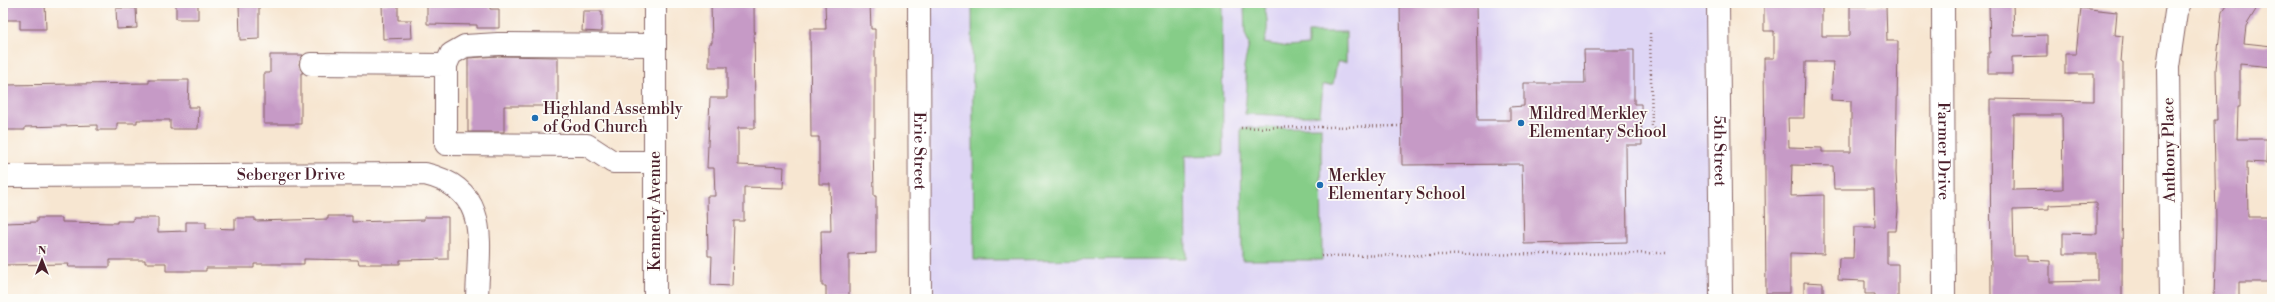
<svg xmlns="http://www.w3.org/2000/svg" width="2275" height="302" viewBox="0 0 2275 302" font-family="'Libre Bodoni',serif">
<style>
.built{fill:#ded5f5}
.green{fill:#86cd88;stroke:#68765a}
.building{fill:#c69ac6;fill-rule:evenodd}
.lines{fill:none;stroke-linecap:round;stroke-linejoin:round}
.minor-casing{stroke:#876565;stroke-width:24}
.path{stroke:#876565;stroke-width:2.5;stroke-dasharray:1 3;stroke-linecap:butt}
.minor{stroke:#fff;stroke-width:22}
.poi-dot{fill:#1f6fb2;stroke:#fdfcf7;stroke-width:1.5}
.labels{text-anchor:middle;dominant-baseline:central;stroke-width:3.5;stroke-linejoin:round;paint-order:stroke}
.poi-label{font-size:16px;fill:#4a1f2b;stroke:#fdfcf7;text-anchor:start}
.street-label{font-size:16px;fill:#4a1f2b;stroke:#fdfcf7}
</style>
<rect width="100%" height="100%" fill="#fdfcf7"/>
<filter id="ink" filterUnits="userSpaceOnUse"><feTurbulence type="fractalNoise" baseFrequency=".025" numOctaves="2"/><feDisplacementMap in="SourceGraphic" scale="8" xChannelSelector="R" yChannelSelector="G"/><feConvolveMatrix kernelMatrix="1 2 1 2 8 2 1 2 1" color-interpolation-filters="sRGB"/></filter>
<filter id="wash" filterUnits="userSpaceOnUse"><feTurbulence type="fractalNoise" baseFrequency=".012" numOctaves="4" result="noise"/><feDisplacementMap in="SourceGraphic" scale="16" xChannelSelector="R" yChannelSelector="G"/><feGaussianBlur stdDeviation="0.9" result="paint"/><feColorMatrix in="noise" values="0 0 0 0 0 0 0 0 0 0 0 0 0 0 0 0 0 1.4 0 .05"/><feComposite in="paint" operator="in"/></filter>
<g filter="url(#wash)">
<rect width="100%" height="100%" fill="#f7e6d1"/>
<path class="built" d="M919 3H1718L1721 299H920Z"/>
<path class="green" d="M972 3H1222L1223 155 1185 156 1186 259 974 260Z
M1263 3C1268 18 1269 29 1264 43L1289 47 1308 45V32H1346V62H1337L1333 84 1323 85 1320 115C1296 118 1270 114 1245 114L1247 85 1244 67 1249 44 1245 33 1244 6Z
M1321 127 1322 260H1242L1241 128Z"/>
<g id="blocks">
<path class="building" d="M3 3H45L46 29H20V20H3Z
M176 3H198V19H176Z
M239 3H259V39L240 40Z
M427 3H490V9H499V28H477V25L427 24Z
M711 3H754L755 128H738V165L784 167 783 188 744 187V221H734L732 286 711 285 712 256H708L707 196H715L714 168H707L710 98H727V67H709V43H712Z
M825 3H870L871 29H875V136H873L874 196H876V253L849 254V299H826V286H822L821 231H831L830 184H819V137H811L810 29H826Z
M1400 3H1476L1478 120H1510V107L1524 106V83H1585L1584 50H1634V104H1641L1642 145H1626L1627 242 1524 244 1522 164 1402 165Z
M1764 3H1822V36H1850V6H1886L1887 41H1898L1896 173 1898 209 1896 231H1887V264H1898V299H1875V294H1865V281L1838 280 1839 258H1853L1854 227H1875L1874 189H1834L1833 166 1792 165 1791 196 1824 195V254L1790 253V293H1766L1764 58H1774V31H1764ZM1805 62H1833L1831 100 1851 101V152H1822V148L1789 147 1788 118H1804Z
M1989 3H2013L2014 36 2047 35V56L2012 57V74H1988V53H1990Z
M2227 3H2260L2246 26 2244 43 2272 46V67L2240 64V107H2238L2237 139H2267L2266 163 2247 162 2248 217H2272V282H2239V299H2214L2216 222 2214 120H2217L2216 69 2222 11Z
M382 4H398V20H411L412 38 383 39Z
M116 8H136L137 28 117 29Z
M2081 8 2117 12 2115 35 2123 36 2121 62H2123L2122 299H1991L1990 99 2094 101V74H2065V54H2076ZM2014 115H2062L2063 189 2013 190ZM2097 203V234L2063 233V254H2097V281L2050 282V261L2027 260V256H2014L2013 210 2049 209V205Z
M583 11H602V32L582 31Z
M270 55H303L299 64 303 73H301V124H264V73H270Z
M498 56 558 57V106H504V132H468V58Z
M149 80H189L188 107H199L198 129H170V120H137V123H117V130H97V125L25 127V130H3V85L149 83Z
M328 216H352V222L424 220V217H448V259L400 260V264H359L358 260 304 259V264H254V268H206V271H166V263H145V260H110V267H68L69 264 3 265V223L37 222V218H62V222L117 223V221H133V218H158V232L186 231V222H206V228L235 229V218H255V221L328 219Z
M1804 282 1823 283V297L1804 296Z"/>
</g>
</g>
<g filter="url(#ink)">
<use href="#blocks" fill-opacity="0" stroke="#876565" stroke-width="1"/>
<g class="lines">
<defs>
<g id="minor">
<path d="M655 3V299"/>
<path id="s1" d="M919 3 920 299"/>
<path id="s2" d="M1718 3 1721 299"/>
<path id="s3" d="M1943 3 1944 299"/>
<path d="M311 64 446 65V144L587 145 613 162H655"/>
<path d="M446 65 451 54 465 46 498 44 655 45"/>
<path id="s4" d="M3 176 425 174C493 190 478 245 477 299"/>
<path d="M2171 299 2168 67 2176 12 2180 3"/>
</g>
</defs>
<use href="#minor" class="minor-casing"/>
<path class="path" d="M1650 33 1652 126 1663 138
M1241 128 1401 126
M1321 256 1666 253"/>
<use href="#minor" class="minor"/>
</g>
</g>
<g class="poi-dot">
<circle cx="535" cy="118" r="4"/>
<circle cx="1521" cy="123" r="4"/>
<circle cx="1320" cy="185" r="4"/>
</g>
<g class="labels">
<g class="poi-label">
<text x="543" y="109">Highland Assembly<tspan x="543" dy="18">of God Church</tspan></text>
<text x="1529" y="114">Mildred Merkley<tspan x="1529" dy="18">Elementary School</tspan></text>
<text x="1328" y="176">Merkley<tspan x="1328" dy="18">Elementary School</tspan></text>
</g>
<g class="street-label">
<text transform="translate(2169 150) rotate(-91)">Anthony Place</text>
<text stroke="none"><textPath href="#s1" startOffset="148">Erie Street</textPath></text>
<text stroke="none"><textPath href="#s2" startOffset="148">5th Street</textPath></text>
<text stroke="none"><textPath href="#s3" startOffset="148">Farmer Drive</textPath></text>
<text stroke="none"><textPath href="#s4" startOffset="288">Seberger Drive</textPath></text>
<text transform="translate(655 211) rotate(-90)">Kennedy Avenue</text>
</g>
</g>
<rect width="2275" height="302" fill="none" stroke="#fdfcf7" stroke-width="16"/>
<g transform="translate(42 260)" stroke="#fdfcf7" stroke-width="3" paint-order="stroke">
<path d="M0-3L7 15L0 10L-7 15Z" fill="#4a1f2b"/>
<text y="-6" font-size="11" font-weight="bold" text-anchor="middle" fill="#4a1f2b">N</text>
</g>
</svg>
